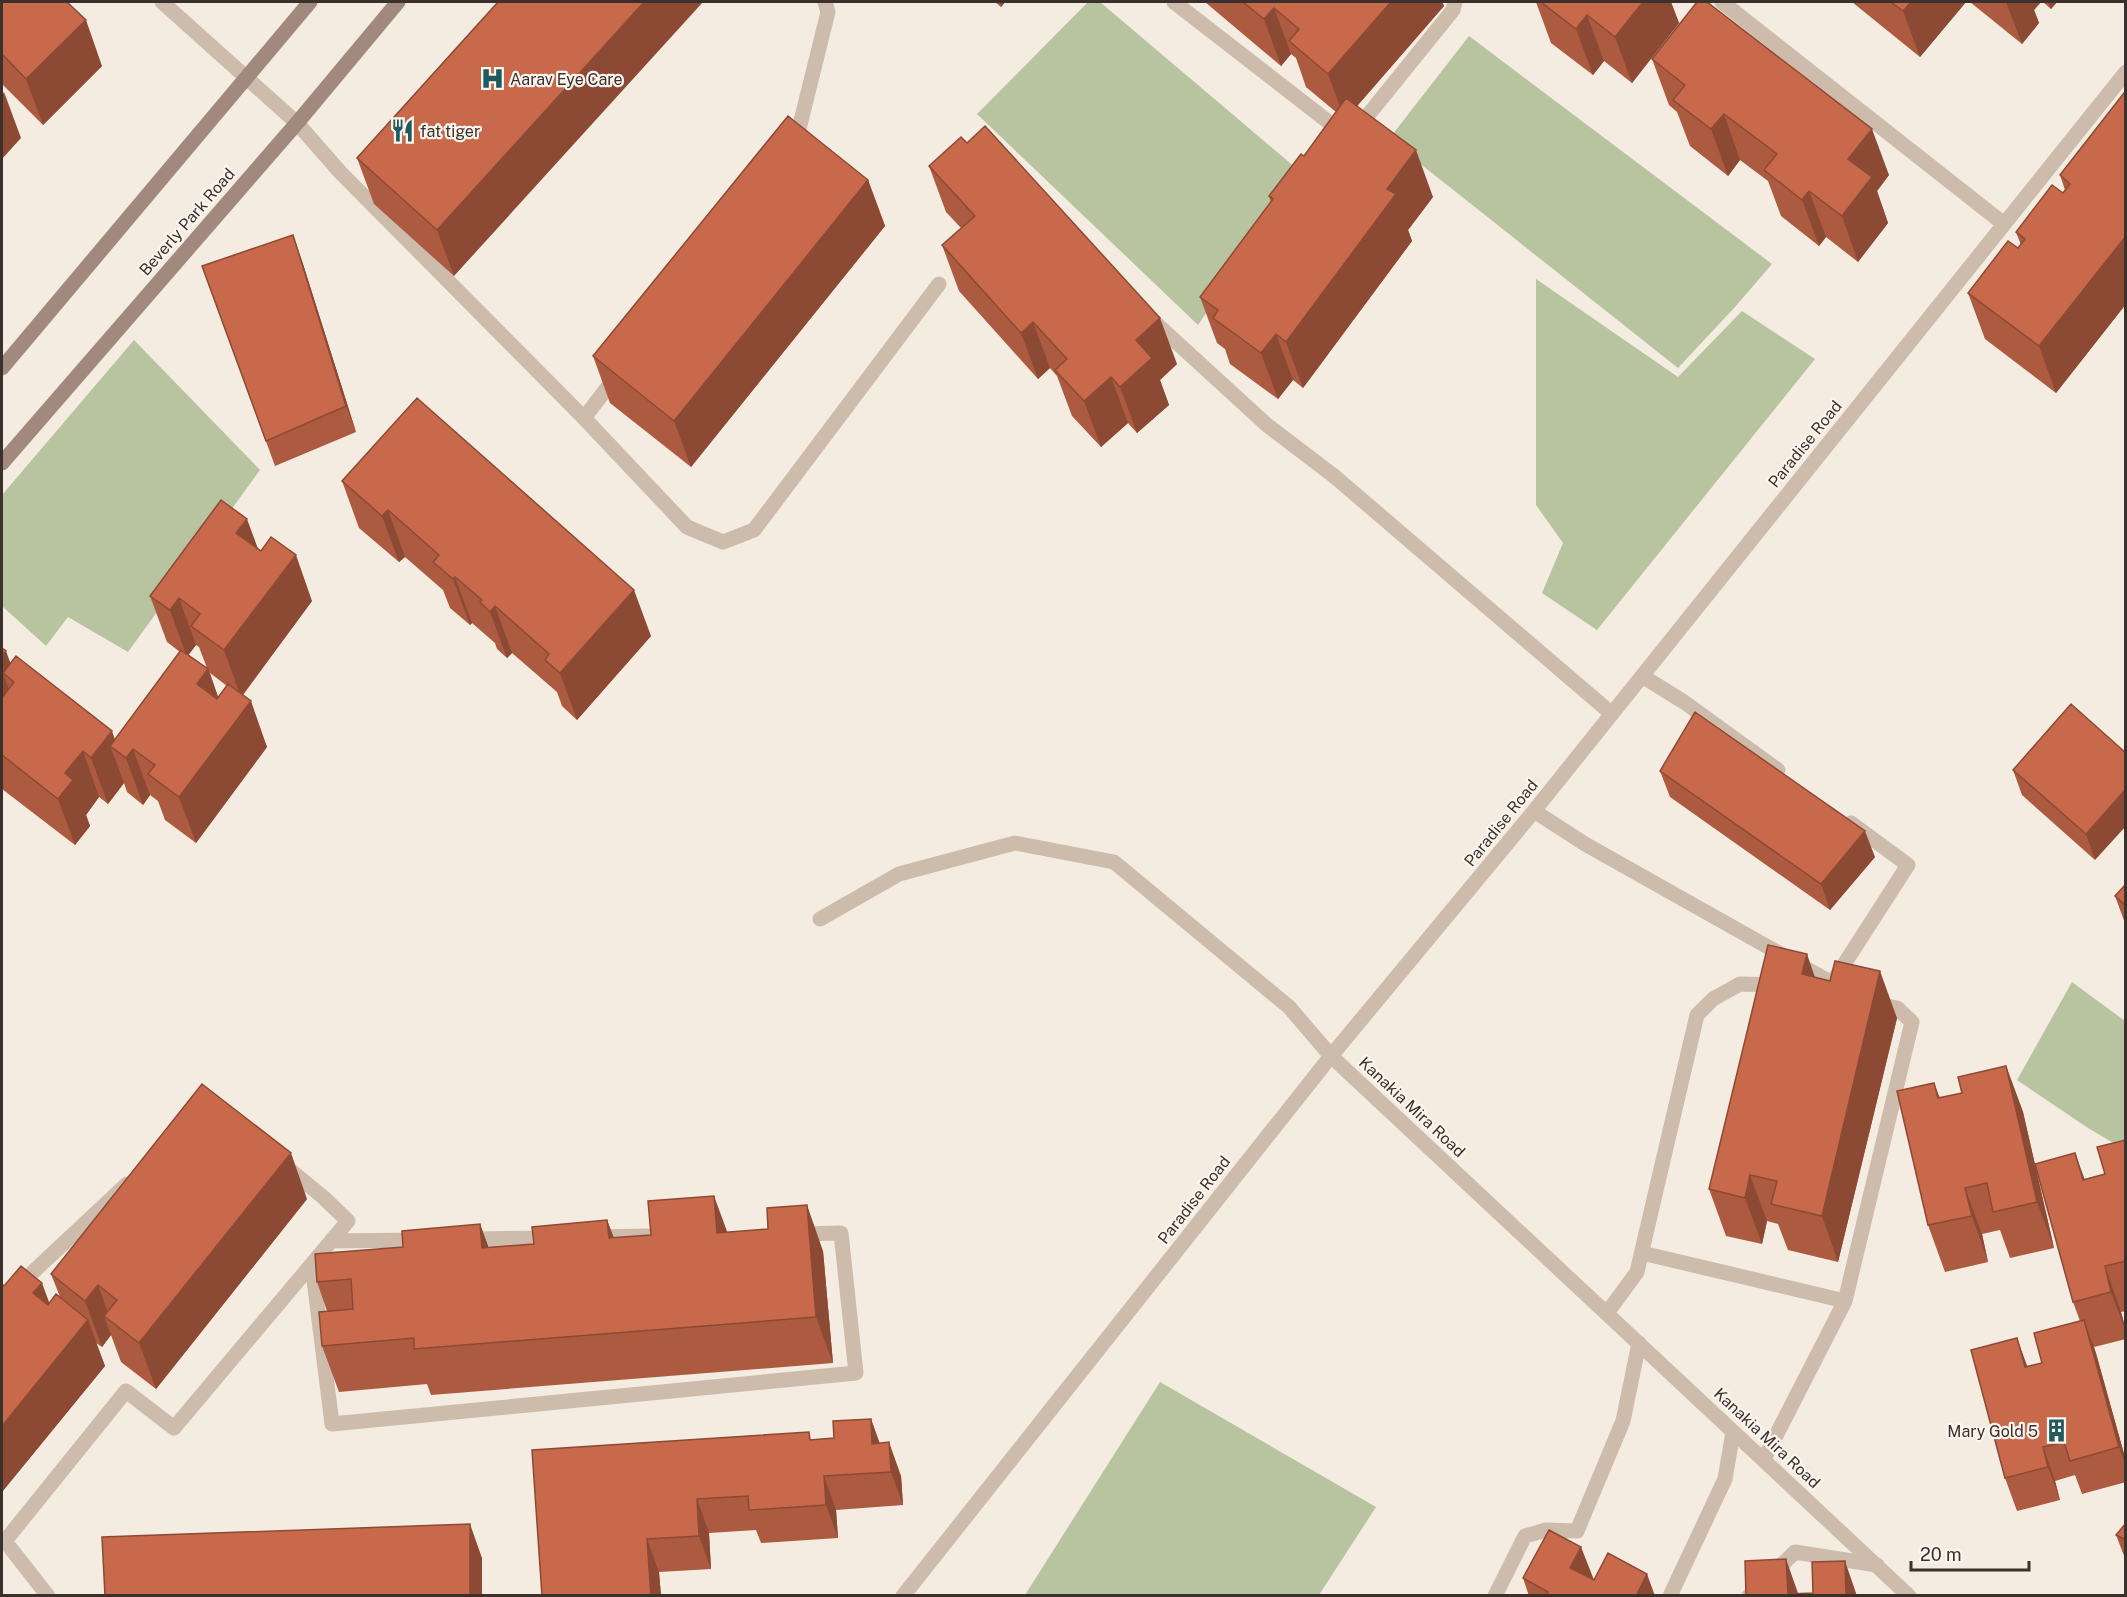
<svg xmlns="http://www.w3.org/2000/svg" width="2127" height="1597" viewBox="0 0 2127 1597" font-family="'Public Sans',sans-serif">
<style>
.green{fill:#b8c4a0}
.lines{fill:none;stroke-linecap:round;stroke-linejoin:round}
.lane{stroke:#cdbbac;stroke-width:15}
.street{stroke:#cdbbac;stroke-width:15}
.secondary{stroke:#a18a7d;stroke-width:15}
.wall{fill:#ac5a40;fill-rule:evenodd}
.shaded-wall{fill:#8c4a34}
.building{fill:#c8694b;stroke:#8c4a34;stroke-width:1.5}
.labels{text-anchor:middle;dominant-baseline:central;stroke-width:4.5;stroke-linejoin:round;paint-order:stroke}
.poi-label{font-size:16px;fill:#3b302b;stroke:#fbf5ee;text-anchor:start}
.street-label{font-size:16px;fill:#3b302b;stroke:#fbf5ee}
</style>
<rect width="100%" height="100%" fill="#f4ebe1"/>
<path class="green" d="M1088 2H1100L1303 174 1198 325 977 114Z
M1469 36 1772 264 1735 307 1678 368 1389 139Z
M1536 279 1678 377 1742 311 1815 359 1597 630 1542 593 1563 543 1536 505Z
M134 340 260 470 128 652 68 617 46 646 2 606V495Z
M2072 982 2125 1021V1150L2088 1128 2017 1080Z
M1160 1382 1376 1507 1319 1595H1025Z"/>
<g class="lines">
<path class="lane" d="M1150 318 1267 425 1334 476
M820 919 899 874 1015 843 1114 862 1289 1007 1331 1056"/>
<path class="street" d="M162 2 297 123 340 172 584 418 687 527 723 542 754 530 939 284
M1174 2 1335 127 1345 132 1356 130 1453 10 1455 2
M1722 2 2004 224
M795 145 828 12 825 2
M584 418 617 375
M1334 476 1612 714
M1642 676 1684 702 1778 770
M1534 811 1585 844 1832 983 1908 865 1851 823
M1331 1056 1909 1596
M593 1237 647 1236
M467 1239 554 1238
M331 1241 422 1240
M1642 1253 1845 1301
M312 1264 332 1424 856 1373 841 1233 797 1234
M2 1301 127 1184
M1607 1313 1637 1272 1697 1015 1713 999 1740 984 1779 985
M1764 1459 1845 1301 1912 1022 1897 1008 1873 1003
M48 1596 5 1541 126 1391 174 1428 348 1221 323 1197 284 1165
M903 1596 1331 1056 1534 811 2126 72
M1495 1596 1525 1536 1546 1530 1577 1531 1623 1421 1639 1343
M1670 1596 1725 1479 1733 1432
M1749 1596 1795 1552 1877 1565"/>
<path class="secondary" d="M2 368 310 2
M2 463 297 123 398 2"/>
</g>
<path class="wall" d="M2 2 102 66 43 125 2 84Z
M498 2 454 276 374 204 357 158Z
M995 2H1005L1001 7Z
M1205 2H1442L1444 6 1357 106 1433 197 1408 230 1412 241 1303 388 1293 380 1278 399 1230 364 1225 349 1217 343 1200 297 1271 202 1269 196 1304 156 1336 112 1306 87 1296 58 1291 54 1281 66Z
M1536 2H1671L1679 23 1632 83 1604 61 1593 75 1551 43Z
M1852 2H1966L1920 57Z
M1970 2H2041L2034 10 2039 23 2022 44Z
M2043 2H2057L2051 9Z
M1652 59 1889 175 1877 191 1888 223 1858 262 1826 237 1819 246 1781 216 1768 181 1740 160 1728 176 1690 146 1677 112 1669 105Z
M2126 94V304L2056 393 1985 339 1968 293 2021 245 2016 232 2065 190 2060 175Z
M929 166 1177 364 1160 380 1169 405 1137 433 1128 423 1101 447 1072 416 1057 376 1050 368 1038 379 959 291 942 245 961 228 946 212Z
M868 180 885 226 691 467 610 403 593 356Z
M302 261 356 432 275 466 202 266Z
M342 481 651 636 577 720 562 706 557 692 512 653 507 658 497 649 495 643 472 623 470 625 450 608 443 590 405 557 399 562 359 528Z
M258 549 312 601 243 695 267 747 196 843 165 820 158 801 150 795 143 805 127 792 124 783 108 804 99 797 86 815 90 826 75 845 2 789V648L10 663 115 739 180 652 167 642 150 596ZM196 645 199 647 207 668 188 655ZM210 673 227 686 218 697Z
M2071 704 2095 860 2022 795 2013 770Z
M1660 771 1875 857 1830 910 1670 797Z
M2126 884V926L2115 896Z
M1815 977 1897 1018 1838 1262 1788 1250 1778 1224 1767 1221 1762 1244 1726 1236 1709 1189Z
M2006 1066 2023 1112 2054 1248 2010 1258 2000 1230 1982 1234 1988 1262 1945 1272 1928 1225 1934 1083 1940 1098 1962 1093Z
M2126 1140V1311L2121 1312 2126 1329V1339L2094 1347 2126 1461V1482L2082 1494 2075 1475 2055 1481 2060 1500 2017 1511 2005 1478 2027 1367 2042 1363 2080 1321 2073 1302 2085 1179 2105 1174Z
M307 1199 156 1389 121 1362 111 1335 102 1347 96 1343 105 1366 2 1492V1284L4 1286 49 1303 60 1297 51 1274Z
M607 1220 614 1238 727 1232 823 1251 833 1363 431 1395 427 1384 339 1392 322 1346 327 1311 317 1282 403 1247 480 1224 488 1247 534 1244Z
M871 1419 879 1443 901 1476 903 1505 836 1510 838 1538 761 1543 756 1530 709 1533 711 1569 659 1572 661 1596H542L532 1450 812 1440 834 1438Z
M2126 1523V1561L2116 1535Z
M1523 1578 1594 1580 1655 1596H1529Z"/>
<path class="shaded-wall" d="M644 2H703L454 276 437 230Z
M1000 2H1005L1001 7Z
M1391 2H1442L1444 6 1345 120 1328 74Z
M1643 2H1671L1679 23 1632 83 1615 37Z
M1911 2H1966L1920 57 1903 11Z
M2006 2H2041L2034 10 2039 23 2022 44Z
M2048 2H2057L2051 9Z
M1274 8 1291 54 1281 66 1264 19Z
M1587 15 1604 61 1593 75 1576 29Z
M86 20 102 66 43 125 26 79Z
M4 92 21 138 2 159V95Z
M1724 114 1740 160 1728 176 1711 129Z
M1872 129 1889 175 1877 191 1888 223 1858 262 1842 216 1848 159Z
M1416 150 1433 197 1408 230 1412 241 1303 388 1286 342 1387 189Z
M868 180 885 226 691 467 674 421Z
M1809 191 1826 237 1819 246 1802 200Z
M293 235 302 261 356 432 346 406Z
M2126 236V304L2056 393 2039 346Z
M1160 318 1177 364 1160 380 1169 405 1137 433 1120 387 1136 340Z
M1033 322 1050 368 1038 379 1021 333Z
M1276 334 1293 380 1278 399 1261 353Z
M1111 377 1128 423 1101 447 1084 401Z
M388 510 405 557 399 562 382 516Z
M247 519 264 565 236 533Z
M296 555 312 601 241 697 224 650Z
M455 577 472 623 470 625 453 579Z
M634 590 651 636 577 720 560 673Z
M179 598 196 645 187 657 170 610Z
M495 606 512 653 507 658 490 612Z
M6 651 23 697 14 682 3 673 15 706 2 722V656Z
M208 669 225 716 197 684Z
M251 701 267 747 196 843 179 797Z
M112 731 120 754 110 746 124 783 108 804 91 758Z
M133 749 150 795 143 805 126 758Z
M83 751 99 797 86 815 90 826 75 845 58 799 65 773Z
M2126 789V826L2095 860 2086 834Z
M1865 831 1875 857 1830 910 1821 884Z
M1807 954 1823 1001 1802 974Z
M1880 971 1897 1018 1838 1262 1822 1216Z
M2006 1066 2023 1112 2054 1248 2037 1202Z
M291 1153 307 1199 156 1389 139 1343Z
M2075 1153 2092 1199 2083 1180Z
M1750 1175 1767 1221 1762 1244 1745 1198Z
M1965 1188 1982 1234 1988 1262 1972 1216Z
M714 1196 731 1242 717 1233Z
M807 1205 823 1251 833 1363 816 1317Z
M607 1220 624 1266 609 1238Z
M480 1224 497 1270 482 1248Z
M2105 1266 2121 1312 2126 1332 2111 1292Z
M42 1283 59 1329 33 1293Z
M98 1285 111 1321 104 1316 111 1335 102 1347 85 1301Z
M88 1320 105 1366 2 1492V1426Z
M2084 1320 2096 1353 2126 1461V1466L2119 1447Z
M2017 1338 2029 1371 2025 1367Z
M871 1419 883 1452 872 1444Z
M889 1442 901 1476 903 1505 891 1472Z
M2043 1447 2055 1481 2060 1500 2048 1467Z
M824 1476 836 1510 838 1538 826 1505Z
M697 1499 709 1533 711 1569 699 1536Z
M470 1524 482 1558V1596H470Z
M647 1539 659 1572 661 1596H651Z
M1581 1547 1594 1580 1570 1568Z
M1786 1559 1799 1596H1788Z
M1845 1561 1857 1596H1846Z
M1647 1574 1655 1596H1636Z"/>
<path class="building" d="M2 2H67L86 20 26 79 2 54Z
M498 2H644L437 230 357 158Z
M1243 2H1391L1328 74 1289 41 1299 29 1274 8 1264 19Z
M1541 2H1643L1615 37 1587 15 1576 29Z
M1697 2H1707L1872 129 1848 159 1872 177 1842 216 1809 191 1802 200 1764 170 1777 154 1724 114 1711 129 1673 100 1685 85 1652 59Z
M1891 2H1911L1903 11Z
M2124 93 2126 94V236L2039 346 1968 293 2008 241 2018 248 2025 239 2016 232 2052 185 2063 193 2070 184 2060 175Z
M1346 98 1416 150 1387 189 1396 194 1286 342 1276 334 1261 353 1213 318 1218 310 1200 297 1273 199 1269 196 1301 154 1304 156Z
M788 116 868 180 674 421 593 356Z
M985 126 1160 318 1136 340 1152 358 1120 387 1111 377 1084 401 1055 370 1067 359 1033 322 1021 333 942 245 975 216 929 166 961 137 967 143Z
M293 235 346 406 266 441 202 266Z
M417 398 634 590 560 673 545 660 549 654 495 606 490 612 480 602 482 600 455 577 453 579 433 562 439 555 388 510 382 516 342 481Z
M221 500 247 519 236 533 261 551 271 537 296 555 224 650 191 626 200 614 179 598 170 610 150 596Z
M2 648 6 651 2 656Z
M181 650 208 669 197 684 217 699 228 684 251 701 179 797 148 774 155 765 133 749 126 758 110 746Z
M16 656 112 731 91 758 83 751 65 773 73 780 58 799 2 755V698L14 682 3 673Z
M2071 704 2126 753V789L2086 834 2013 770Z
M1695 712 1865 831 1821 884 1660 771Z
M2126 884V906L2115 896Z
M1768 945 1807 954 1802 974 1830 981 1835 961 1880 971 1822 1216 1771 1204 1777 1181 1750 1175 1745 1198 1709 1189Z
M2006 1066 2037 1202 1993 1212 1987 1183 1965 1188 1972 1216 1928 1225 1897 1091 1934 1083 1938 1098 1962 1093 1958 1077Z
M202 1084 291 1153 139 1343 104 1316 117 1300 98 1285 85 1301 51 1274Z
M2126 1140V1261L2105 1266 2111 1292 2073 1302 2035 1164 2075 1153 2083 1180 2105 1174 2097 1147Z
M714 1196 717 1233 768 1229 767 1208 807 1205 816 1317 414 1349V1338L322 1346 319 1312 353 1309 351 1279 317 1282 315 1254 403 1247 402 1231 480 1224 482 1248 534 1244 532 1227 607 1220 609 1238 651 1235 648 1201Z
M21 1266 42 1283 33 1293 48 1305 56 1294 88 1320 2 1426V1284L4 1286Z
M2084 1320 2119 1447 2070 1461 2064 1442 2043 1447 2048 1467 2005 1478 1971 1350 2017 1338 2025 1367 2042 1363 2034 1333Z
M871 1419 872 1444 889 1442 891 1472 824 1476 826 1505 749 1510 748 1496 697 1499 699 1536 647 1539 651 1596H542L532 1450 809 1432 810 1440 834 1438 833 1421Z
M2126 1523V1540L2116 1535Z
M470 1524V1596H105L102 1537Z
M1549 1530 1581 1547 1570 1568 1594 1580 1608 1553 1647 1574 1636 1596H1546L1548 1592 1523 1578Z
M1786 1559 1788 1594 1813 1593 1812 1562 1845 1561 1846 1596H1746L1745 1561Z"/>
<defs>
<symbol id="hospital-bare" viewBox="-9 -9 18 18"><path d="M-5-5h3v3.5h4V-5h3V5h-3V1.5h-4V5h-3Z" fill="#1f5a5e" stroke="#fbf5ee" stroke-width="2.5" paint-order="stroke"/></symbol>
<symbol id="restaurant-bare" viewBox="-9 -9 18 18"><path d="M-5-6h1v4h1v-4h1v4h1v-4h1v5L-1.5 .5V6h-2V.5L-5-1ZM5-6V6H3V1.5H1.5Q1.5-4 5-6Z" fill="#1f5a5e" stroke="#fbf5ee" stroke-width="2.5" paint-order="stroke"/></symbol>
<symbol id="building-bare" viewBox="-9 -9 18 18"><path d="M-4-6H4V6H1V3H-1V6H-4ZM-2.5-4.3h1.7v1.8h-1.7ZM.8-4.3h1.7v1.8H.8ZM-2.5-1h1.7V.8h-1.7ZM.8-1h1.7V.8H.8Z" fill="#1f5a5e" stroke="#fbf5ee" stroke-width="2.5" paint-order="stroke"/></symbol>
</defs>
<g fill-rule="evenodd">
<use href="#hospital-bare" x="476" y="62" width="33" height="33"/>
<use href="#restaurant-bare" x="386" y="114" width="33" height="33"/>
<use href="#building-bare" x="2040" y="1414" width="33" height="33"/>
</g>
<g class="labels">
<g class="poi-label">
<text x="510" y="79">Aarav Eye Care</text>
<text x="420" y="131">fat tiger</text>
<text x="2038" y="1431" text-anchor="end">Mary Gold 5</text>
</g>
<g class="street-label">
<text transform="translate(187 222) rotate(-49)">Beverly Park Road</text>
<text transform="translate(1805 444) rotate(-51)">Paradise Road</text>
<text transform="translate(1501 823) rotate(-51)">Paradise Road</text>
<text transform="translate(1412 1107) rotate(43)">Kanakia Mira Road</text>
<text transform="translate(1194 1200) rotate(-52)">Paradise Road</text>
<text transform="translate(1767 1438) rotate(43)">Kanakia Mira Road</text>
</g>
</g>
<rect width="2127" height="1597" fill="none" stroke="#3b302b" stroke-width="6"/>
<path d="M1911 1561v9h118v-9" fill="none" stroke="#3b302b" stroke-width="3"/>
<text x="1920" y="1561" font-size="18" fill="#3b302b" stroke="#fbf5ee" stroke-width="4.5" paint-order="stroke">20 m</text>
</svg>
